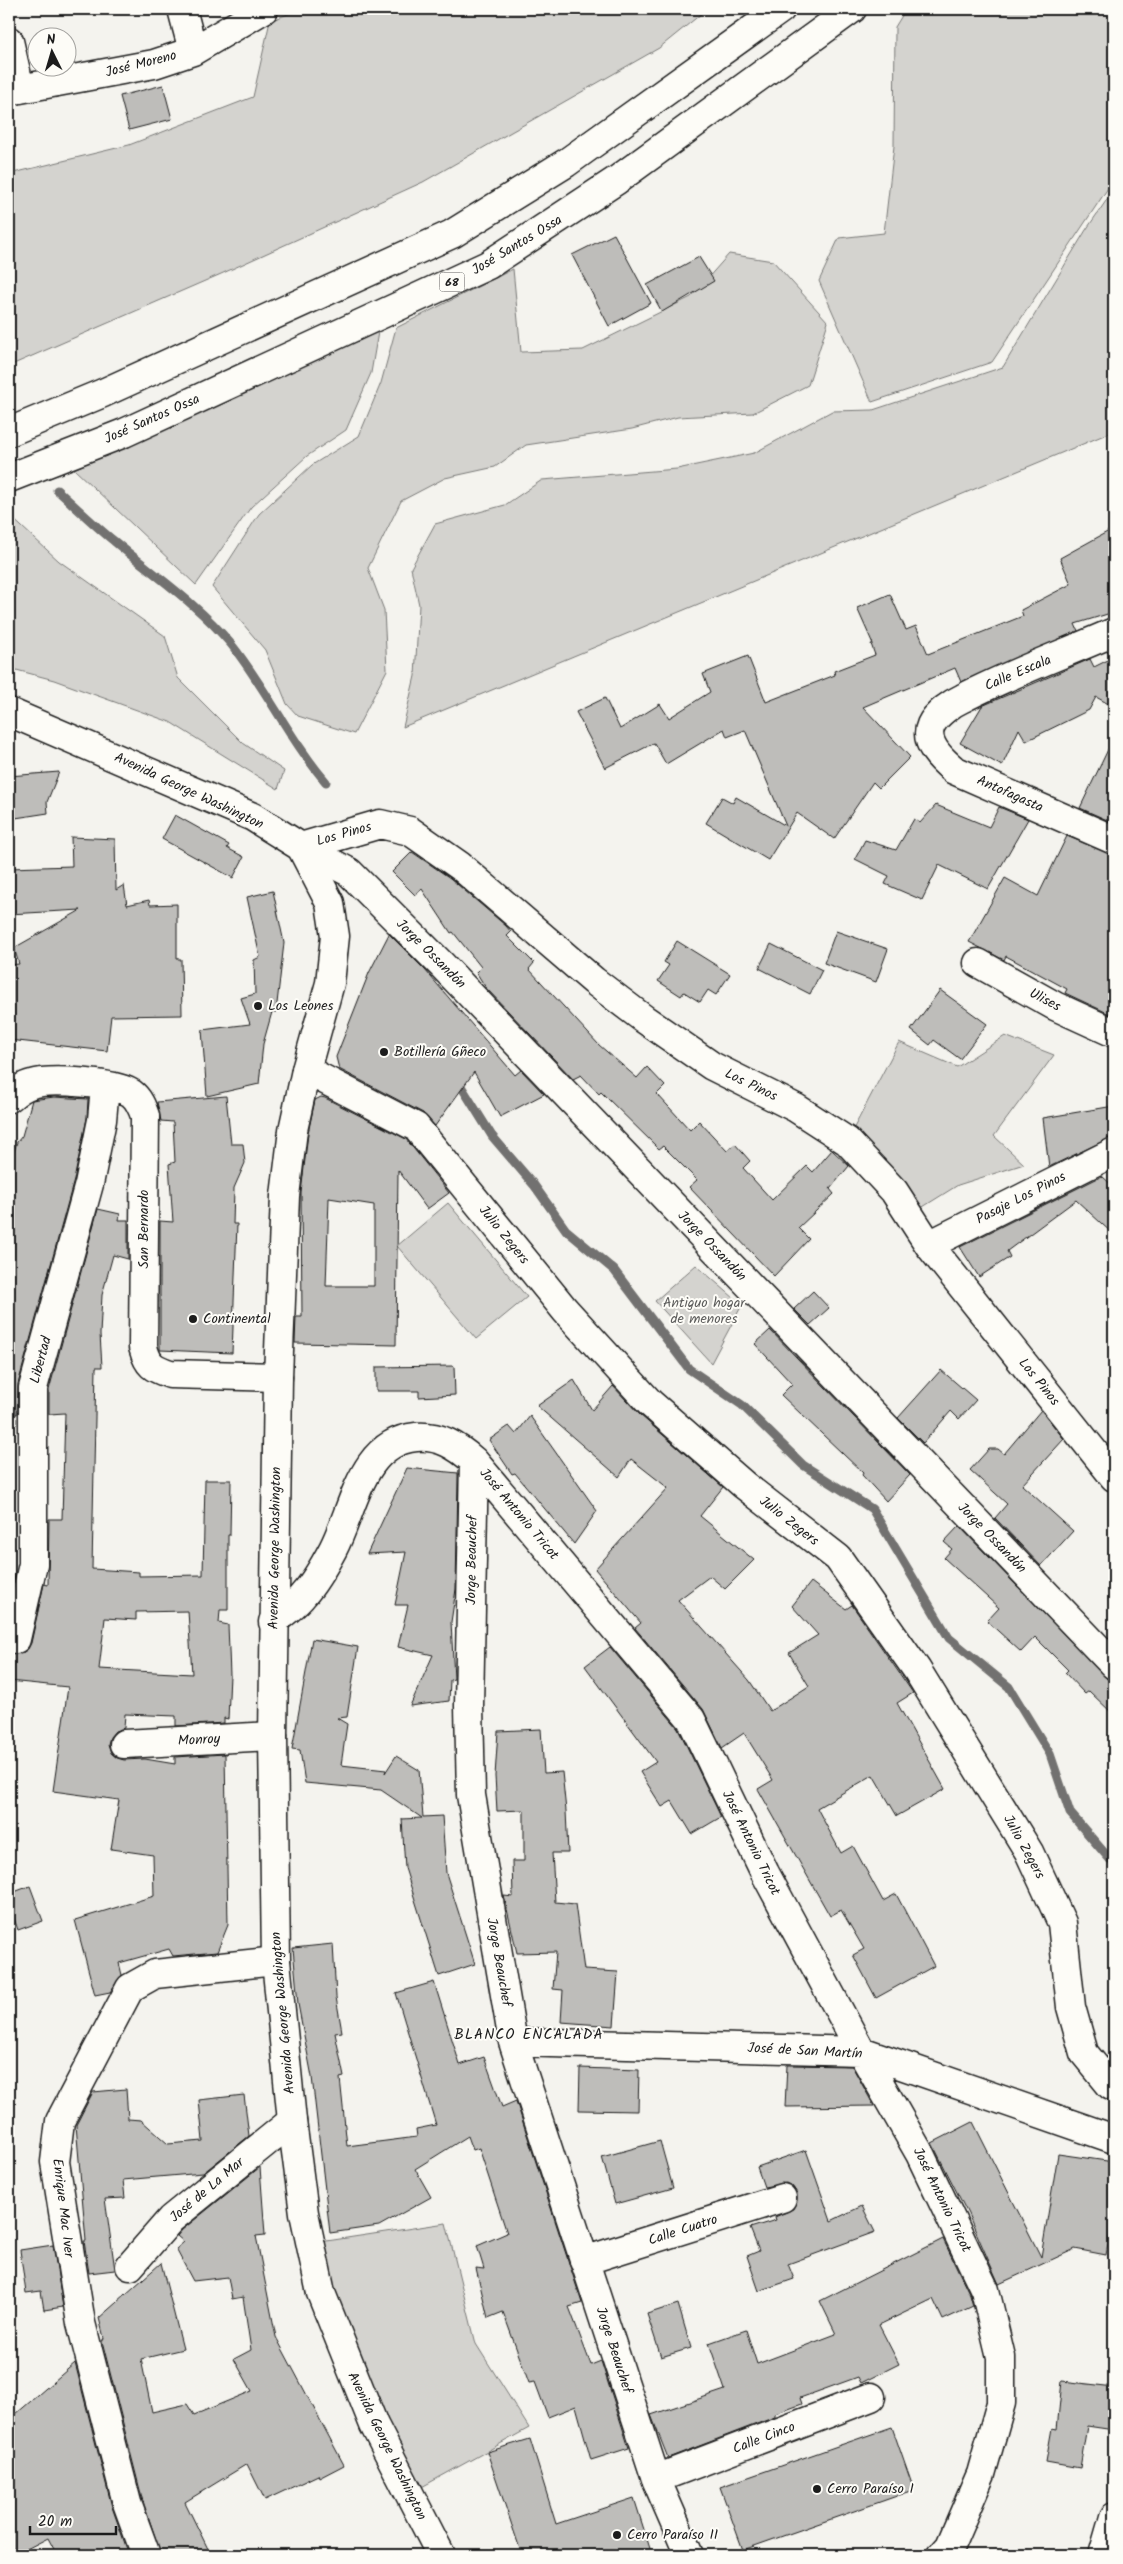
<svg xmlns="http://www.w3.org/2000/svg" width="1123" height="2564" viewBox="0 0 1123 2564" font-family="Kalam,sans-serif">
<style>
.green{fill:#d4d3cf;stroke:#787876}
.lines{fill:none;stroke-linecap:round;stroke-linejoin:round}
.stream{stroke:#72716f;stroke-width:9}
.building{fill:#bebdba;stroke:#1c1c1c;fill-rule:evenodd}
.street-casing{stroke:#1c1c1c;stroke-width:31}
.secondary-casing{stroke:#1c1c1c;stroke-width:31}
.highway-casing{stroke:#1c1c1c;stroke-width:31}
.street{stroke:#fdfcf7;stroke-width:28}
.secondary{stroke:#fdfcf7;stroke-width:28}
.highway{stroke:#fdfcf7;stroke-width:28}
.poi-dot{fill:#1c1c1c;stroke:#fdfcf7;stroke-width:2}
.labels{text-anchor:middle;dominant-baseline:central;stroke-width:4;stroke-linejoin:round;paint-order:stroke}
.shield{fill:#fdfcf7;stroke:#605f5e;stroke-width:1}
.shield-label{font-size:12px;font-weight:bold;fill:#1c1c1c}
.street-label{font-size:14px;fill:#1c1c1c;stroke:#fdfcf7}
.poi-label{font-size:14px;fill:#1c1c1c;stroke:#fdfcf7;text-anchor:start}
.park-label{font-size:14px;fill:#5c5c5b;stroke:#fdfcf7}
.neighbourhood-label{font-size:15px;letter-spacing:1px;fill:#1c1c1c;stroke:#fdfcf7}
</style>
<rect width="100%" height="100%" fill="#f4f3ee"/>
<filter id="ink" filterUnits="userSpaceOnUse"><feTurbulence type="fractalNoise" baseFrequency=".02" numOctaves="2"/><feDisplacementMap in="SourceGraphic" scale="10" xChannelSelector="R" yChannelSelector="G"/><feConvolveMatrix kernelMatrix="1 2 1 2 8 2 1 2 1" color-interpolation-filters="sRGB"/></filter>
<g filter="url(#ink)">
<path class="green" d="M301 9 706 10 659 48 423 182 221 274 9 366V174L129 145 253 97 270 21Z
M906 9H1114V179L992 362 872 402 819 281 839 238 884 233 894 146 895 27Z
M1114 195V431L403 727 415 676 419 605 411 568 435 524 505 505 542 480 677 469 754 453 832 411 873 410 1003 367 1086 230 1108 198Z
M729 254 773 261 828 322 808 385 753 413 678 417 632 429 526 445 495 467 445 478 401 501 368 568 384 610 387 670 354 734 298 716 287 704 265 650 212 587 259 514 312 465 359 436 381 383 396 328 513 269 521 352 583 350 691 297Z
M378 332 371 373 346 430 307 456 251 507 196 585 74 469Z
M9 515 59 561 165 636 178 678 243 743 284 771 278 789 170 722 54 680 9 668Z
M1005 1036 1054 1055 994 1136 1024 1164 958 1185 910 1215 847 1141 899 1042 957 1067Z
M448 1203 527 1297 476 1339 397 1246Z
M696 1265 742 1305 711 1363 655 1301Z
M446 2223 476 2344 529 2428 409 2494 307 2244Z"/>
<g class="lines">
<path class="stream" d="M57 490C76 507 94 525 114 541 153 574 198 604 231 644 266 688 290 740 326 782
M456 1078 492 1136 534 1185 566 1230 614 1270 689 1369 742 1405 803 1465 872 1509 949 1638 1009 1687 1050 1754 1070 1813 1114 1864"/>
</g>
<path class="building" d="M163 85 172 119 129 130 120 96Z
M614 234 651 303 609 326 572 255Z
M699 257 714 281 662 312 647 285Z
M1109 531 1114 566V612L1075 624 1078 631 961 682 955 668 863 707 910 757 879 788 873 782 834 839 797 813 768 860 706 823 722 797 733 803 736 797 786 826 745 730 727 737 724 729 666 764 654 743 605 768 576 712 605 698 620 729 660 704 669 718 710 692 703 674 748 656 766 702 835 675 834 671 875 655 871 644H873L857 608 890 594 906 630 916 626 928 654 1023 616 1021 610 1071 584 1060 558Z
M1114 657V707L1096 697 1089 710 1026 741 1019 729 1002 766 960 743 982 706 1090 659 1094 667Z
M1114 737V823L1080 808Z
M59 772 47 802 48 813 9 819V776Z
M936 805 989 827 999 807 1028 819 988 889 939 865 922 900 885 884 889 876 855 859 865 840 896 850 914 819 920 823Z
M175 815 229 845 227 848 244 857 233 878 162 839Z
M1067 836 1114 855V1016L1065 993 1067 989 1006 956 1004 960 969 942 1005 878 1038 896Z
M71 837 115 839 116 890 124 885 127 905 149 900 150 905 177 904V959H181L182 1015 111 1016 107 1051 9 1040V965L19 964 14 948 81 910 9 914V868L72 866Z
M412 852 450 878 506 926 511 932 507 936 534 963 529 969 599 1045 637 1078 647 1067 665 1086 657 1094 690 1130 699 1121 727 1151 735 1144 750 1161 743 1168 772 1200 807 1166 813 1172 832 1150 849 1166 830 1189 834 1194 798 1228 809 1239 774 1276 689 1187 697 1180 663 1146 659 1149 601 1092 599 1094 581 1075 573 1079 486 988 476 972 481 967 453 932 451 933 422 889 415 895 392 872Z
M273 891 284 943 276 1012H272L263 1044 259 1084 207 1096 202 1030 250 1024 241 998 255 994 254 960 260 957 247 897Z
M836 931 888 949 876 982 824 963Z
M389 934 425 970 515 1075 521 1070 544 1094 500 1117 474 1072 435 1126 423 1113 339 1069 336 1057 369 973Z
M677 941 730 974 716 995 708 990 700 1002 684 992 681 996 658 981 669 965 664 962Z
M771 944 822 970 810 994 759 968Z
M940 990 987 1024 960 1059 934 1040 930 1045 911 1030Z
M226 1096 231 1144H243L245 1163 234 1188 233 1224H237L232 1353 160 1350V1221L173 1222 169 1164 175 1162 173 1122 161 1121 157 1102Z
M54 1097 88 1099 87 1118 74 1180 18 1384 17 1414H9V1315L14 1290 9 1288V1167L17 1142 22 1136 32 1100Z
M321 1097 325 1098 406 1139 449 1193 427 1209 398 1170 396 1345 295 1343 296 1317H302L301 1193 308 1133 315 1100ZM329 1198 374 1205V1286H326Z
M1114 1106V1136L1049 1167 1043 1118Z
M1102 1176 1114 1187V1235L1076 1200 1007 1251 1010 1257 979 1277 960 1247Z
M98 1209 120 1214 119 1220H128V1259L113 1255 102 1295 100 1334 102 1367H96L92 1569 139 1572V1576L203 1575 205 1480H231L230 1535H228V1610H220L219 1623 228 1625 230 1675 228 1719 224 1718V1723L176 1726V1716L125 1714 124 1728 115 1731 110 1737 108 1744 111 1753 117 1758 124 1760 145 1759 175 1764V1757L225 1754 228 1925 217 1952 173 1956 169 1949 119 1963 122 1975 110 1992 95 1995 75 1920 154 1896 153 1855 111 1849 119 1800 53 1791 68 1687 9 1681V1652L21 1654 28 1649 31 1643 44 1584 48 1585 49 1519H62L65 1413 49 1414V1390ZM188 1611 192 1674 99 1669 105 1618 136 1620V1612Z
M813 1291 829 1308 810 1325 794 1309Z
M770 1330 910 1475 886 1501 862 1475 863 1473 781 1395 792 1384 755 1344Z
M454 1366 455 1395 419 1397V1391H376V1367Z
M941 1370 976 1400 959 1419 951 1411 923 1443 898 1418Z
M574 1380 592 1410 613 1386 640 1415 723 1487 700 1516 754 1560 725 1589 710 1576 678 1600 749 1680 770 1711 809 1686 789 1653 818 1635 792 1606 811 1582 846 1609 852 1605 913 1693 897 1703 945 1789 897 1816 873 1775 817 1808 841 1853 853 1846 883 1901 896 1894 934 1966 876 1998 853 1955 864 1949 841 1910 830 1916 758 1789 773 1780 744 1733 722 1748 703 1709 635 1628 641 1623 595 1569 668 1488 631 1459 619 1477 537 1406Z
M1041 1410 1064 1439 1022 1485 1073 1531 1041 1566 995 1518 1007 1504 970 1470 989 1449H998L1004 1454Z
M530 1416 597 1511 574 1544 515 1473 512 1474 489 1440 509 1426 516 1434Z
M407 1468 458 1473V1477L456 1589 451 1622 454 1679 450 1680 449 1701 410 1706 433 1655 398 1647 408 1605H395L406 1552 367 1554Z
M959 1526 1114 1686V1715L1089 1691 1085 1694 1065 1673 1068 1670 1035 1637 1021 1652 987 1621 999 1608 944 1558 952 1549 944 1542Z
M312 1639 358 1647 347 1717 337 1718 347 1724 341 1765 386 1770 385 1773 396 1756 419 1770 423 1817 442 1816 446 1873 475 1964 439 1976 405 1868 402 1819 422 1818 381 1790 305 1783 300 1750 292 1749Z
M610 1647 678 1728 721 1817 692 1834 672 1801 662 1807 640 1772 656 1762 585 1666Z
M541 1729 544 1773 562 1772 566 1811 568 1853H552L555 1902 575 1904 584 1970 618 1972 614 2026 561 2022 563 1990 553 1989 556 1952 517 1953 504 1896 513 1897 512 1861H524V1810L497 1811 495 1776 498 1731Z
M30 1886 43 1921 18 1930 9 1904V1894Z
M333 1944 336 1997 342 2032 335 2033 344 2077 340 2078 347 2146 417 2137 416 2129 436 2125 396 1993 434 1982 460 2065 484 2057 502 2107 516 2101 582 2303 569 2307 591 2365 601 2361 629 2448 591 2460 576 2406 548 2417 535 2382 529 2383 503 2312 488 2318 476 2268 484 2269 477 2246 507 2233 479 2148 473 2150 468 2136 415 2169 431 2197 379 2226 330 2233 312 2077 298 2004 293 1948Z
M787 2065 852 2066 874 2106 785 2107Z
M580 2068 639 2070 638 2111 579 2110Z
M126 2089 128 2119 141 2120 168 2144 203 2141 199 2100 244 2095 249 2136 203 2173 123 2180 125 2198 105 2199 115 2270 89 2273 84 2241H86L76 2125 93 2092Z
M973 2122 1041 2257 1058 2154 1114 2162V2212L1106 2255 1075 2249 999 2284 968 2214 932 2143Z
M660 2141 673 2188 615 2204 602 2157Z
M806 2150 831 2221 862 2206 875 2232 788 2264 794 2279 759 2291 747 2256 759 2251 750 2228 776 2220 775 2217 793 2209 797 2201V2193L792 2186 786 2183 764 2187 757 2167Z
M260 2167 265 2235 256 2236 276 2337 344 2465 319 2478 318 2475 265 2500 247 2464 185 2502 211 2555H161L142 2498 102 2341 104 2338 99 2318 161 2263 183 2349 141 2359 152 2412 187 2404 194 2415 252 2391 234 2359 251 2350 243 2297 232 2299 228 2277 193 2281 176 2249 184 2242 177 2236 182 2230Z
M943 2239 970 2295 973 2306 943 2320 933 2299 879 2325 899 2364 861 2383 858 2377 800 2398 802 2404 775 2414V2417L668 2458 651 2415 725 2390 709 2343 746 2330 757 2364 836 2334 820 2301Z
M53 2245 63 2307 44 2310 41 2291 26 2293 20 2250Z
M678 2304 691 2348 661 2357 647 2314Z
M75 2363 112 2507 129 2555H57L48 2538 15 2555H9V2420Z
M1062 2381 1114 2387V2430L1087 2426 1080 2468 1046 2462 1052 2428 1057 2429Z
M892 2427 914 2490 743 2550 720 2487Z
M530 2439 556 2524 634 2498 652 2555H522L487 2452Z"/>
<g class="lines">
<defs>
<path id="street" d="M182 9 193 51
M9 41 20 89
M9 91 154 64 193 51 264 9
M1114 632C1064 654 1011 673 963 698 952 703 936 714 931 725 923 743 942 760 954 770L1114 840
M301 847 349 872 441 964 1114 1665
M301 847 380 824 410 831 460 866 594 981 644 1019 712 1066 796 1108 847 1141 894 1191 929 1245 1114 1477
M978 963 1055 1006 1114 1033
M306 1070 416 1127 565 1310 650 1403 744 1485 838 1558 917 1670 1029 1852 1062 1923 1071 2007 1084 2053 1111 2086 1114 2087
M9 1098C16 1092 23 1086 32 1084 51 1078 114 1083 131 1093 139 1099 142 1107 145 1116L143 1347C148 1366 153 1368 170 1374L278 1377
M929 1245 1114 1152
M474 1461 469 1706 471 1795 513 2042 656 2479 689 2555
M273 1622C283 1613 296 1605 304 1594 315 1582 325 1564 333 1549 354 1509 361 1442 416 1437 440 1435 457 1446 474 1461L691 1719 765 1873 861 2051 920 2154 985 2290 1001 2357V2403L981 2474 950 2546 942 2555
M16 1639 33 1564V1388L89 1184 102 1120 105 1086
M124 1744 273 1736
M513 2042 861 2051 1114 2139
M584 2261 782 2198
M130 2266 171 2219 292 2121
M656 2479 871 2397
M146 2555 127 2503 81 2323 55 2162 60 2121 130 1988 155 1974 276 1961
M1103 2555 1114 2517"/>
<path id="secondary" d="M9 712 253 817 301 847 330 903 335 936 330 983 306 1070 293 1130 285 1196 278 1377 273 1736 276 1961 292 2121 304 2213 321 2293 374 2425 441 2555"/>
<path id="highway" d="M9 432 103 393 452 234 566 163 781 9
M9 478 124 433 488 265 617 180 852 9"/>
</defs>
<use href="#street" class="street-casing"/>
<use href="#secondary" class="secondary-casing"/>
<use href="#highway" class="highway-casing"/>
<use href="#street" class="street"/>
<use href="#secondary" class="secondary"/>
<use href="#highway" class="highway"/>
</g>
</g>
<g class="poi-dot">
<circle cx="258" cy="1006" r="5"/>
<circle cx="384" cy="1052" r="5"/>
<circle cx="193" cy="1319" r="5"/>
<circle cx="817" cy="2489" r="5"/>
<circle cx="617" cy="2535" r="5"/>
</g>
<g class="labels">
<rect class="shield" x="439.5" y="272.5" width="25" height="19" rx="4"/>
<g class="shield-label">
<text x="452" y="282">68</text>
</g>
<g class="street-label">
<text transform="translate(141 64) rotate(-14)">José Moreno</text>
<text transform="translate(517 245) rotate(-31)">José Santos Ossa</text>
<text transform="translate(152 419) rotate(-24)">José Santos Ossa</text>
<text transform="translate(1018 673) rotate(-23)">Calle Escala</text>
<text transform="translate(189 791) rotate(25)">Avenida George Washington</text>
<text transform="translate(1010 794) rotate(24)">Antofagasta</text>
<text transform="translate(344 834) rotate(-16)">Los Pinos</text>
<text transform="translate(431 954) rotate(45)">Jorge Ossandón</text>
<text transform="translate(1045 1000) rotate(28)">Ulises</text>
<text transform="translate(751 1085) rotate(26)">Los Pinos</text>
<text transform="translate(1021 1198) rotate(-27)">Pasaje Los Pinos</text>
<text transform="translate(144 1229) rotate(-90)">San Bernardo</text>
<text transform="translate(504 1235) rotate(51)">Julio Zegers</text>
<text transform="translate(712 1246) rotate(46)">Jorge Ossandón</text>
<text transform="translate(41 1360) rotate(-75)">Libertad</text>
<text transform="translate(1039 1382) rotate(51)">Los Pinos</text>
<text transform="translate(519 1514) rotate(50)">José Antonio Tricot</text>
<text transform="translate(789 1521) rotate(38)">Julio Zegers</text>
<text transform="translate(992 1538) rotate(46)">Jorge Ossandón</text>
<text transform="translate(275 1548) rotate(-89)">Avenida George Washington</text>
<text transform="translate(472 1560) rotate(-89)">Jorge Beauchef</text>
<text transform="translate(199 1740) rotate(-3)">Monroy</text>
<text transform="translate(751 1843) rotate(64)">José Antonio Tricot</text>
<text transform="translate(1024 1847) rotate(61)">Julio Zegers</text>
<text transform="translate(499 1962) rotate(80)">Jorge Beauchef</text>
<text transform="translate(283 2013) rotate(-95)">Avenida George Washington</text>
<text transform="translate(805 2051) rotate(3)">José de San Martín</text>
<text transform="translate(207 2190) rotate(-40)">José de La Mar</text>
<text transform="translate(942 2200) rotate(64)">José Antonio Tricot</text>
<text transform="translate(63 2208) rotate(83)">Enrique Mac Iver</text>
<text transform="translate(683 2230) rotate(-18)">Calle Cuatro</text>
<text transform="translate(614 2350) rotate(72)">Jorge Beauchef</text>
<text transform="translate(764 2438) rotate(-21)">Calle Cinco</text>
<text transform="translate(387 2446) rotate(64)">Avenida George Washington</text>
</g>
<g class="poi-label">
<text x="268" y="1006">Los Leones</text>
<text x="394" y="1052">Botillería Gñeco</text>
<text x="203" y="1319">Continental</text>
<text x="827" y="2489">Cerro Paraíso I</text>
<text x="627" y="2535">Cerro Paraíso II</text>
</g>
<g class="park-label">
<text x="704" y="1303">Antiguo hogar<tspan x="704" dy="16">de menores</tspan></text>
</g>
<g class="neighbourhood-label">
<text x="529" y="2035">BLANCO ENCALADA</text>
</g>
</g>
<rect width="1123" height="2564" fill="none" stroke="#fdfcf7" stroke-width="30"/>
<rect x="15" y="15" width="1093" height="2534" fill="none" stroke="#1c1c1c" stroke-width="2" filter="url(#ink)"/>
<g transform="translate(52 52) rotate(355)"><circle r="24" fill="#fdfcf7" stroke="#a3a29f"/>
<path d="M0-4L9 19L0 12L-9 19Z" fill="#1c1c1c"/>
<text y="-8" font-size="14" font-weight="bold" text-anchor="middle" fill="#1c1c1c">N</text>
</g>
<path d="M30 2526v8h86v-8" fill="none" stroke="#1c1c1c" stroke-width="2.5"/>
<text x="38" y="2526" font-size="15" fill="#1c1c1c" stroke="#fdfcf7" stroke-width="4" paint-order="stroke">20 m</text>
</svg>
